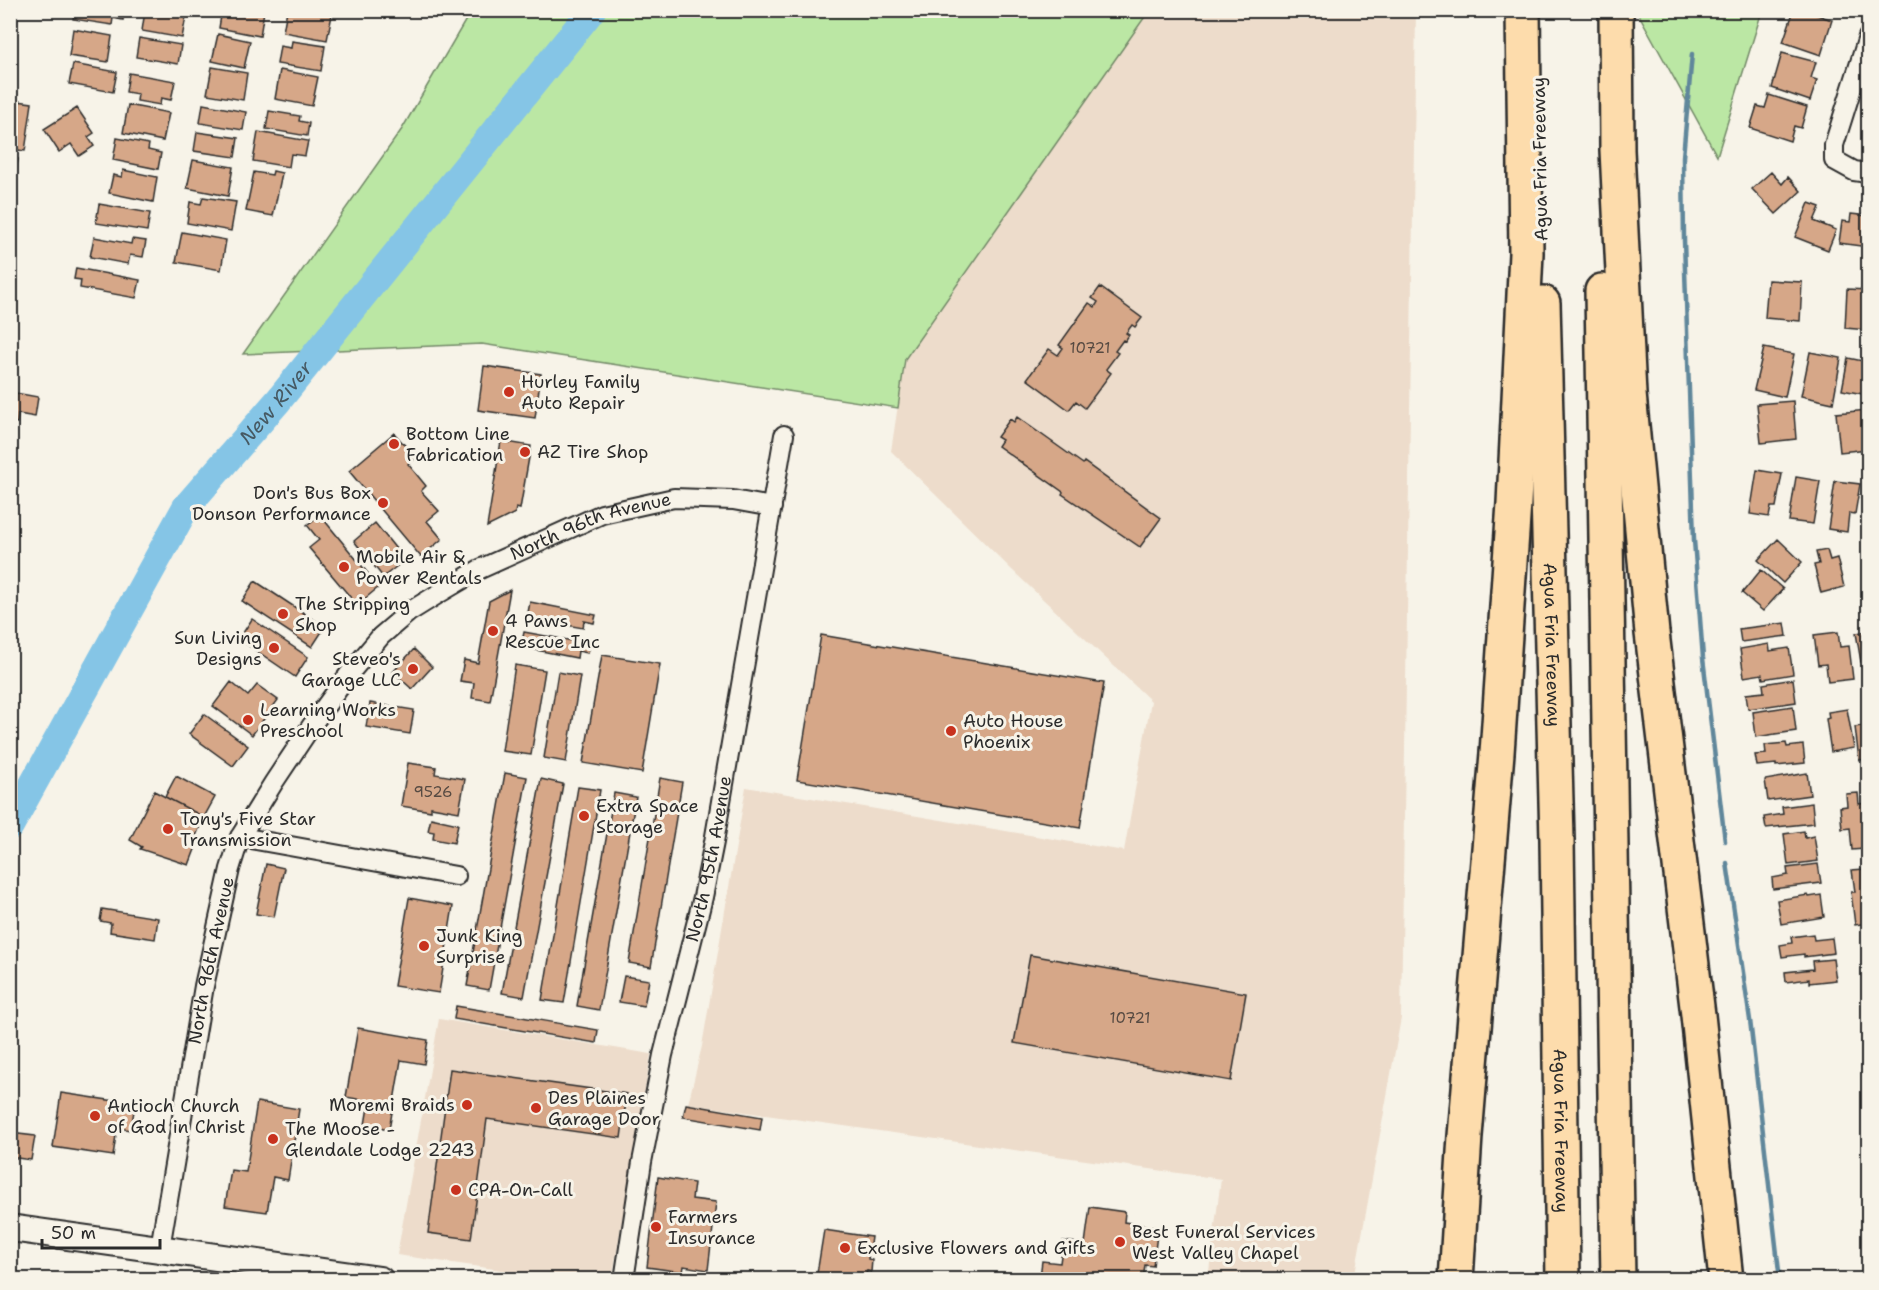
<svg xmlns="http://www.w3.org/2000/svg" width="1879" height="1290" viewBox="0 0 1879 1290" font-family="'Shantell Sans',sans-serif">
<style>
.built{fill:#eddccb}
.green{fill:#bbe7a4;stroke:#738968;stroke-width:1.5}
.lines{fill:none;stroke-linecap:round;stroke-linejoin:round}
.stream{stroke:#61879b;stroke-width:4.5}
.river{stroke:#85c5e6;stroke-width:28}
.building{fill:#d6a788;stroke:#2b2b2b;stroke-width:1.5}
.street-casing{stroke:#2b2b2b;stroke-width:22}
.secondary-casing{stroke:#2b2b2b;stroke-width:30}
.highway-casing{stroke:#2b2b2b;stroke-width:38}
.street{stroke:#f7f3e8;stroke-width:18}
.secondary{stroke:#f7f3e8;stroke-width:26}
.highway{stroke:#fddcac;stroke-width:33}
.poi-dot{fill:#c8321e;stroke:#f7f3e8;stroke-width:2}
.labels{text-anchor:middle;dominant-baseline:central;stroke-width:6;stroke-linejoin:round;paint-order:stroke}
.number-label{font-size:15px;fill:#564a42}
.street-label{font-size:18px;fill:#2b2b2b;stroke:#f7f3e8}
.poi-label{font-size:18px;fill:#2b2b2b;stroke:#f7f3e8;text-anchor:start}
.water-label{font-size:20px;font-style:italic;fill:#465963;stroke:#f7f3e8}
</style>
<rect width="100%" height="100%" fill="#f7f3e8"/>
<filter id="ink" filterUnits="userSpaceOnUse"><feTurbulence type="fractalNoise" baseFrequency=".0167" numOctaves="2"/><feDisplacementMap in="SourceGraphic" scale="12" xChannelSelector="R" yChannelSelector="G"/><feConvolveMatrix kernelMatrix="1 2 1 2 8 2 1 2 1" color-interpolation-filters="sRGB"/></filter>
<g filter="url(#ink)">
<path class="built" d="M1149 11H1416L1401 1018 1354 1279H1208L1221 1179 688 1104 702 1046 746 787 1124 851 1151 701 1011 569 891 451 905 359Z
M439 1019 651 1054 612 1279H563L397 1255Z"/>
<path class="green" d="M471 11V10L1149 11 905 359 898 408 482 344 243 354 402 129Z
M1637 11H1762L1717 156Z"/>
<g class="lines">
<path class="stream" d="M1692 54 1683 157 1684 240 1694 540 1703 658 1725 841
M1727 863 1750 1020 1780 1280"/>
<path class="river" id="s1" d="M10 826 186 507 278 401 592 10"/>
</g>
<path class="building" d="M75 10H124L123 20 113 18 112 25 73 19Z
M157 10 187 11 182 38 142 31 145 11 156 13Z
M222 10 264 11 260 36 219 28Z
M287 10H308L332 15 327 40 283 32Z
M1794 10H1803L1832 20 1821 55 1783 42Z
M73 29 112 36 108 62 69 56Z
M218 34 250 41 244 68 212 61Z
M139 38 181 45 178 64 136 57Z
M292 41 325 46 321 71 277 64 280 46 291 48Z
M10 49 15 50 12 70H10Z
M1782 53 1816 62 1811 78 1817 80 1810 101 1772 88Z
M73 64 117 72 113 92 69 84Z
M212 67 247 73 243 100 207 94Z
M280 70 318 77 312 106 275 99Z
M129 73 175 81 171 100 161 98 160 105 137 101 138 94 126 92Z
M1769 95 1807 107 1801 128 1794 126 1790 141 1750 128 1757 106 1765 108Z
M10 100 32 103 25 151 10 149Z
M203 104 246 112 243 130 200 123Z
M128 105 169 113 163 141 123 133Z
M77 108 94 133 88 137 94 146 79 156 71 144 59 152 44 129Z
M269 111 300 116 299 121 309 123 307 136 266 129Z
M197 132 238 138 235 157 194 151Z
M258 132 308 141 305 156 291 154 289 167 253 161Z
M117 138 149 144 148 150 161 153 158 169 113 160Z
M10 158 18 159 14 188H10Z
M193 160 233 167 228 196 187 188Z
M123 170 157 177 153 202 109 193 113 175 122 177Z
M273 171 282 173 273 216 246 211 254 172 272 175Z
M1771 172 1782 184 1788 177 1801 191 1776 214 1752 189Z
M203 197 236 202 231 231 187 223 190 202 201 204Z
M1809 203 1820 207 1814 221 1836 230 1828 250 1795 237Z
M99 204 150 213 147 231 96 223Z
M1851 214 1868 216V247L1839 243 1842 221 1850 222Z
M182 232 226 240 221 270 176 262Z
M94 237 131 244 132 239 146 241 143 257 130 255 128 264 90 257Z
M76 268 140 280 136 298 80 288 81 280 74 279Z
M1768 280 1802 282 1800 321 1765 318Z
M1100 287 1142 318 1135 327 1132 325 1126 333 1129 335 1125 341 1123 340 1115 351 1118 353 1106 369 1111 373 1085 408 1076 401 1069 410 1027 379 1049 349 1058 355 1063 348 1059 345 1089 303 1095 307 1098 302 1092 298Z
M1847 289 1868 290V330L1845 328Z
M1764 348 1794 354 1785 397 1754 390Z
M1810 352 1841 358 1833 403 1801 396Z
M1848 358 1868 362V395L1842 390Z
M484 366 541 374 535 418 478 410Z
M10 392 38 397 35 417 18 414 17 423 10 422Z
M1793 401 1796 439 1761 443 1757 404Z
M1868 410V449L1840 452 1836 413Z
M1017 417 1083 464 1084 462 1161 518 1140 547 1062 494 1063 492 998 446 1002 440 997 437 1010 419 1014 422Z
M394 433 416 458 408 464 426 486 421 491 439 511 427 521 442 539 421 557 349 471Z
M501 441 531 446 520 509 516 508 515 513 487 527Z
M1757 470 1782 474 1776 507H1771L1769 517 1750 514Z
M1796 477 1820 481 1813 524 1789 521Z
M1835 481 1860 484 1855 514 1849 513 1847 532 1828 529Z
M320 515 379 587 357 605 309 548 319 540 307 525Z
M375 523 405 560 383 577 354 541Z
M1778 539 1802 562 1783 583 1758 560Z
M1827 550 1830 560 1837 558 1844 587 1821 593 1814 565 1819 564 1816 552Z
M1761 570 1783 589 1763 611 1742 593Z
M255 581 325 627 312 647 242 601Z
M510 590 490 701 472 698 474 683 460 681 464 660 478 663 489 601Z
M530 602 596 615 594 623 584 621 583 628 527 618Z
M252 619 308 657 295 677 239 639Z
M1785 623 1787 636 1741 642 1739 629Z
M1868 631V661L1861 662 1856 633Z
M524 632 590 644 588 653 578 651 577 658 521 647Z
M1838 632 1840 647 1849 646 1853 679 1828 682 1826 664 1818 665 1814 635Z
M821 635 1104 683 1080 828 797 780Z
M1769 644 1770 651 1789 648 1793 674 1763 679 1762 674 1744 677 1740 649Z
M414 649 432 667 412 689 393 672Z
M602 655 660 664 642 773 583 763Z
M515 665 545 670 531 755 502 751Z
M558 672 580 676 566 762 544 758Z
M1793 679 1796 702 1748 709 1746 694 1764 692 1763 684Z
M231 682 248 696 257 685 278 700 252 735 213 706Z
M370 703 414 710 410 734 366 727Z
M1793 706 1796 731 1756 737 1753 712Z
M1847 709 1854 748 1831 752 1826 719 1829 718 1828 712Z
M204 714 248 746 233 766 189 734Z
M1868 725V759L1859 760 1855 727Z
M1786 743 1787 747 1803 745 1805 763 1776 766V764L1757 766 1755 755 1766 754 1765 745Z
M408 763 436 767 435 774 465 779 459 812 431 807V811L401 806Z
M505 773 527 777 489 990 467 986Z
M1807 773 1810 795 1768 801 1765 780Z
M176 776 215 797 204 817 165 797Z
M660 778 682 782 651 967 629 963Z
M541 779 563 784 524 997 502 993Z
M578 787 600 790 564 1003 542 1000Z
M154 791 204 817 193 843 197 844 189 865 140 849 142 847 130 840Z
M614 793 636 797 599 1010 577 1006Z
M1858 793 1859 804 1866 803 1868 825 1862 826 1864 849 1852 850 1850 828 1842 829 1840 807 1847 806 1846 794Z
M1812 803 1814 823 1766 828 1764 817 1783 814 1782 807Z
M431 818 458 824 454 843 433 839 434 832 428 831Z
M1804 831 1805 838 1814 836 1818 861 1788 865 1784 834Z
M266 864 284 868 274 917 256 914Z
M1818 864 1821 883 1773 889 1772 878 1788 875 1787 868Z
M1864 869 1865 879 1868 878V923L1855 925 1851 892H1855L1852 870Z
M1808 895 1809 897 1821 895 1824 917 1781 924 1777 900Z
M409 898 453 906 439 993 394 986Z
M102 909 158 918 155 939 110 932 111 923 100 921Z
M1813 934 1814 940 1832 938 1834 953 1804 957V954L1782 957 1780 945 1792 943 1791 937Z
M1030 955 1246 993 1231 1081 1014 1043Z
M1833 959 1836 980 1809 983V979L1786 982 1785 972 1813 969 1812 961Z
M624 976 649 980 644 1006 619 1002Z
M456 1006 598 1030 596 1043 454 1019Z
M358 1028 428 1040 424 1064 401 1060 389 1130 365 1125 369 1101 346 1097Z
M450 1069 627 1094 621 1138 487 1119 471 1239 428 1233Z
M61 1093 135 1104 131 1130 117 1128 113 1156 53 1147Z
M257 1102 299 1109 288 1180 273 1177 267 1212 225 1206 231 1170 246 1172Z
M686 1104 762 1117 760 1130 683 1117Z
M10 1133 35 1136 31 1160 10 1157Z
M658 1177 694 1183 692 1199 716 1202 708 1270 684 1266 683 1272 647 1267Z
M1090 1207 1125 1212 1124 1222 1158 1227 1153 1266 1145 1265 1143 1280H1059L1040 1277 1042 1261 1060 1263 1063 1241 1085 1244Z
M824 1230 871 1237 868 1259 872 1260 871 1272 867 1271 865 1280H816Z"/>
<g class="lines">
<defs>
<g id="street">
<path d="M1868 37 1834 145V160L1854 171 1868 173"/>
<path d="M240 837 456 876"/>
<path id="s2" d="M160 1248 204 986 230 869 240 837 274 782 314 722 349 674 381 636 409 612 438 594 480 569 602 514 674 498 733 500 772 507"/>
<path id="s3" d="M624 1280 642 1162 663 1055 703 897 714 842 784 435"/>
</g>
<path id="secondary" d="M10 1228 380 1280"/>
<g id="highway">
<path d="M1616 10 1617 150 1629 394 1652 633 1698 1015 1726 1280"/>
<path d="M1602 291 1618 1280"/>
<path id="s4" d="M1543 303 1557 840 1563 1280"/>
<path d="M1456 1280 1465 1136 1497 753 1514 503 1526 253 1523 10"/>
</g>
</defs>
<use href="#street" class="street-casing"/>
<use href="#secondary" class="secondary-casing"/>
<use href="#highway" class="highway-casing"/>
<use href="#street" class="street"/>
<use href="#secondary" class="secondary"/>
<use href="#highway" class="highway"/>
</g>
</g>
<g class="poi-dot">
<circle cx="509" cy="392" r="6"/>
<circle cx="394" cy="444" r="6"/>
<circle cx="525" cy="452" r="6"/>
<circle cx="383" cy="503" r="6"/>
<circle cx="344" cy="567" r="6"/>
<circle cx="283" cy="614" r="6"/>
<circle cx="493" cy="631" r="6"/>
<circle cx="274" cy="648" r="6"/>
<circle cx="413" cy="669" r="6"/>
<circle cx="248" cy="720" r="6"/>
<circle cx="951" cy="731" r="6"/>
<circle cx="584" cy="816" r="6"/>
<circle cx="168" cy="829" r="6"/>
<circle cx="424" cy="946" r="6"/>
<circle cx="467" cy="1105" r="6"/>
<circle cx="536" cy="1108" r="6"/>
<circle cx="95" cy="1116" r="6"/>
<circle cx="273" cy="1139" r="6"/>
<circle cx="456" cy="1190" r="6"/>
<circle cx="656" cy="1227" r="6"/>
<circle cx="1120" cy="1242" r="6"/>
<circle cx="845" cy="1248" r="6"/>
</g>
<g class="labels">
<g class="number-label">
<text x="1090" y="348">10721</text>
<text x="433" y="792">9526</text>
<text x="1130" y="1018">10721</text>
</g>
<g class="street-label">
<text transform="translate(1540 159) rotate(-91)">Agua Fria Freeway</text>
<text stroke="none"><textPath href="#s2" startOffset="904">North 96th Avenue</textPath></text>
<text stroke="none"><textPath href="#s4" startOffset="342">Agua Fria Freeway</textPath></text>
<text stroke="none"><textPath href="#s3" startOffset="430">North 95th Avenue</textPath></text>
<text stroke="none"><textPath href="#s2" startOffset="292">North 96th Avenue</textPath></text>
<text stroke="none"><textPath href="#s4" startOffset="828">Agua Fria Freeway</textPath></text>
</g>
<g class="poi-label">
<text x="521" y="382">Hurley Family<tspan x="521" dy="21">Auto Repair</tspan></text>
<text x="406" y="434">Bottom Line<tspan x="406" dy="21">Fabrication</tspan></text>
<text x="537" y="452">AZ Tire Shop</text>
<text x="371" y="493" text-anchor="end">Don's Bus Box<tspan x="371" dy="21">Donson Performance</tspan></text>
<text x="356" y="557">Mobile Air &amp;<tspan x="356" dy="21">Power Rentals</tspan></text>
<text x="295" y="604">The Stripping<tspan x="295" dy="21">Shop</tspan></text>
<text x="505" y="621">4 Paws<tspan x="505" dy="21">Rescue Inc</tspan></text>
<text x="262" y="638" text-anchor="end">Sun Living<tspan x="262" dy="21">Designs</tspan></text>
<text x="401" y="659" text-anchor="end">Steveo's<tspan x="401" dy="21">Garage LLC</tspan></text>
<text x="260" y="710">Learning Works<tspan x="260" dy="21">Preschool</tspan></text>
<text x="963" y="721">Auto House<tspan x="963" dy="21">Phoenix</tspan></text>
<text x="596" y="806">Extra Space<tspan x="596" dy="21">Storage</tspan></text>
<text x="180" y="819">Tony's Five Star<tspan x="180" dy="21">Transmission</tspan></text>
<text x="436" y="936">Junk King<tspan x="436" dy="21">Surprise</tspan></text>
<text x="548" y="1098">Des Plaines<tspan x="548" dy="21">Garage Door</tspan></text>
<text x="455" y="1105" text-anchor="end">Moremi Braids</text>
<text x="107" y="1106">Antioch Church<tspan x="107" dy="21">of God in Christ</tspan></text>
<text x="285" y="1129">The Moose -<tspan x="285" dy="21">Glendale Lodge 2243</tspan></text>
<text x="468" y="1190">CPA-On-Call</text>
<text x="668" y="1217">Farmers<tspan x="668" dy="21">Insurance</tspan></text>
<text x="1132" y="1232">Best Funeral Services<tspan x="1132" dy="21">West Valley Chapel</tspan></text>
<text x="857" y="1248">Exclusive Flowers and Gifts</text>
</g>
<g class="water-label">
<text stroke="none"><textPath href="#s1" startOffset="502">New River</textPath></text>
</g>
</g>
<rect width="1879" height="1290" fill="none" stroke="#f7f3e8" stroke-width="36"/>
<rect x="18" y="18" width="1843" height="1254" fill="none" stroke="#2b2b2b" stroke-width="2" filter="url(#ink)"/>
<path d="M42 1239v9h118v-9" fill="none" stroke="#2b2b2b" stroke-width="3"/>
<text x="51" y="1239" font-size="18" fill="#2b2b2b" stroke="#f7f3e8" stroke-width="4.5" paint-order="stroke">50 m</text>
</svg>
